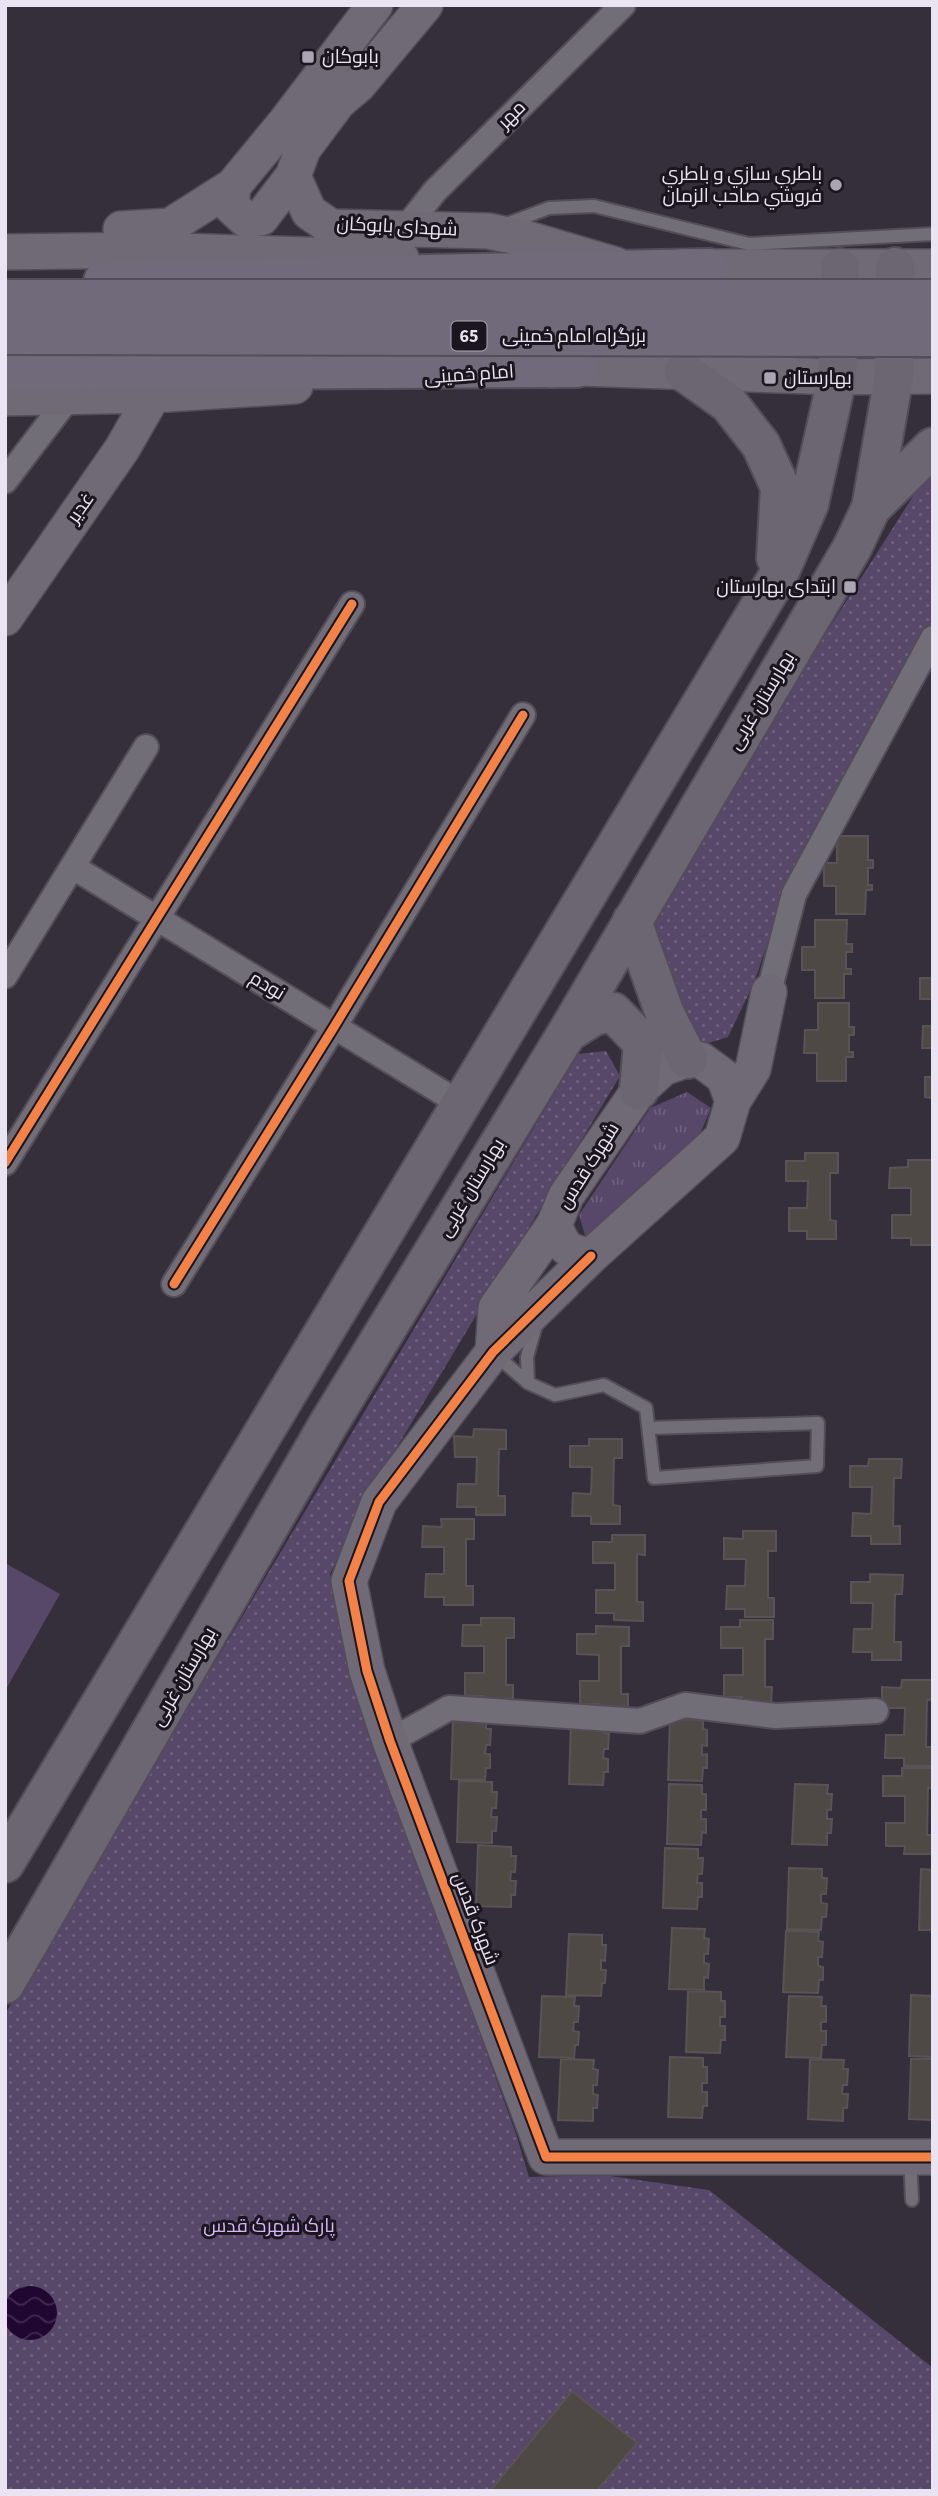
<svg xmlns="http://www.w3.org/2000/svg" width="938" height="2496" viewBox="0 0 938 2496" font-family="'Source Sans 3',Cairo,sans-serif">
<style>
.grass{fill:url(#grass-tufts)}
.park{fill:url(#park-dots)}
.garden{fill:#574768}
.water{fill:url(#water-waves)}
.building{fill:#4f4946;stroke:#585354;stroke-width:2}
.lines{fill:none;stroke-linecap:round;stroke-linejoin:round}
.lane-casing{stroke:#524d58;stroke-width:16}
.street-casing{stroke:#524d58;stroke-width:28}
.secondary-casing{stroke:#524d58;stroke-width:38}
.primary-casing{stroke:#524d58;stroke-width:42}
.highway-casing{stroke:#524d58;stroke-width:42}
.lane{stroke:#726e77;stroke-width:12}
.street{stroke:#726e77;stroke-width:24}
.secondary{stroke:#706a76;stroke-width:35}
.primary{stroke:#6c6572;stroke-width:38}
.highway{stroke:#716a7a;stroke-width:38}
.highway-bridge-casing{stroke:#524d58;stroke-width:42;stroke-linecap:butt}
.highway-bridge{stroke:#716a7a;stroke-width:38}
.cycleway-casing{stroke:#1a151f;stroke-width:13}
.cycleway{stroke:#f48246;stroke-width:9}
.poi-dot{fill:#aba4b2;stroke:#1a151f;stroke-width:2.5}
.labels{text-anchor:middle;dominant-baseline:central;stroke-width:6;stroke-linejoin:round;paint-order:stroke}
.shield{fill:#1a151f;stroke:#aca5b3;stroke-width:2}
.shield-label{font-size:18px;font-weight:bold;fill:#eae3f2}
.poi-label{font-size:19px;fill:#eae3f2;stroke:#1a151f;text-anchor:start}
.street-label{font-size:19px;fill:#eae3f2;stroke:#1a151f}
.park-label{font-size:19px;fill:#d5b7f8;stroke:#1a151f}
</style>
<defs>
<pattern id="grass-tufts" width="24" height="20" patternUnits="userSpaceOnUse" patternTransform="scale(1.75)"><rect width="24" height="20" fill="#574768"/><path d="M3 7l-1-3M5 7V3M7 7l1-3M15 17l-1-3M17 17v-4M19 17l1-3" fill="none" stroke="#6f617e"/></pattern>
<pattern id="park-dots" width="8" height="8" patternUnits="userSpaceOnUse" patternTransform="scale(1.75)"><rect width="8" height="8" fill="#574768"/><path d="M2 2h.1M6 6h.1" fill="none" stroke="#6f617e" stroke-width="1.8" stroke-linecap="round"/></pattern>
<pattern id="water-waves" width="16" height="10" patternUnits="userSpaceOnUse" patternTransform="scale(1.75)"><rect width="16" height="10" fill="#1f0732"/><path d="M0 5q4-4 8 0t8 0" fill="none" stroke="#402b50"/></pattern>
</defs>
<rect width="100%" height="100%" fill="#352f3b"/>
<path class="grass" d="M687 1092 711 1108 700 1134 587 1242 579 1215 650 1108Z"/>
<path class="park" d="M933 469V630L785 890 754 983 728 1037 696 1047 644 920 929 471Z
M606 1051 620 1076 373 1487 330 1574 373 1739 516 2134 529 2177 603 2175 709 2190 933 2368V2491H5V2014L578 1054Z"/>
<path class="garden" d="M5 1563 60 1594 5 1691Z"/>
<path class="water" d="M3 2313a27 27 0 1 1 54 0a27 27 0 1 1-54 0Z"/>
<path class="building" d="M837 836H868V860H873V868H868V885H872V890H866L865 914H836V886H824V863H837Z
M815 920H847L846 944H852V952H846V969H851V974H844V998H815V970H802V947H815Z
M920 978H933V999H920Z
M818 1003H849V1027H854V1035H849V1052H853V1057H846V1081H817V1053H804L805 1030H818Z
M923 1026H933V1048H922Z
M925 1077H933V1098L925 1097Z
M805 1153H838V1173H830V1220L836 1221V1239H807V1231H789V1208H807L808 1181H786V1161H805Z
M908 1160H933V1245H911V1238H892V1215H911V1188H889L890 1168 908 1167Z
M474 1429 506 1430V1449H499L498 1496H505V1515H476V1507H457L458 1484H476L477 1457H455L454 1436 473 1437Z
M589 1439H622V1458H614L613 1505 620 1506V1524H591V1516H572L573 1493 591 1494 592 1467H570V1446H589Z
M869 1459H902L901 1478H894L893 1526H900V1544H871V1536H852L853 1513 871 1514 872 1487H850V1466H868Z
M441 1519H474V1539H466V1586H473V1605H444V1597H425L426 1574H444V1547H422L423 1526 442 1527Z
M743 1531H776V1551H768V1598H774V1617H745V1609H726L727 1586H745L746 1559H724V1538L743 1539Z
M612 1535H645V1555L637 1554V1602H643V1621L614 1620V1613H596V1590H615V1563H593V1542H612Z
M870 1574 903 1575 902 1594H895L894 1642H901V1660H872V1652H853L854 1629H872L873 1603H851V1582H870Z
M481 1618H514V1638H506V1685H513V1704H484V1696H465V1673H484V1646H462L463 1625H481Z
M740 1620H773V1639H765V1687H772L771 1705H742V1697H724V1675H743V1648H721V1627H740Z
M596 1626 629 1627V1646H621V1694H628V1712H599V1704H580V1681H599V1655L577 1654V1634H596Z
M902 1680H933V1700H927L926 1747H933V1766H904V1758H885L886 1735H904L905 1708H882V1687L901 1688Z
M453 1719 486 1720V1729H491L490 1745H486L485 1754H490V1768H486L485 1780 451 1779Z
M670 1719 703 1720V1729L707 1730V1746L702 1745V1755L707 1754V1768H703L702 1781 668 1780Z
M571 1723 604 1724V1733L609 1734 608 1749H604L603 1758 608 1759V1772H604L603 1785 569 1784Z
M902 1768H933V1788H928L927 1835H933V1854H904L905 1846H886V1823H905V1796H883V1776H902Z
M459 1781 492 1782V1792H497L496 1808H492L491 1817H497L496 1831H492V1843L457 1842Z
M669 1784 702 1785V1794H706V1810H701V1819H706V1833L702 1832 701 1845 667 1844Z
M795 1784 828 1785 827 1794H832L831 1810H827V1819H832L831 1833H827V1845L792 1844Z
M478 1845 511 1847V1856H516L515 1872H511L510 1881H516L515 1895H511V1907L476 1906Z
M665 1848 698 1849V1858H703L702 1874H698L697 1883H702V1897H698L697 1909 663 1908Z
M789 1868 822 1869V1878H827L826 1894H821V1903L827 1904 826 1917H822L821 1930 787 1929Z
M921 1869 933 1870V1930H919Z
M672 1928 705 1929 704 1938 709 1939 708 1954H704V1963L709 1964 708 1978 704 1977V1990L669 1989Z
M786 1931 819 1932 818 1941 823 1942 822 1957H818V1966L823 1967V1980H819L818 1993 783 1992Z
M569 1934 602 1935V1945H606L605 1961 601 1960V1970H606L605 1983H602L601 1996 566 1995Z
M688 1991 721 1992V2001H725V2017H720V2026H725V2040H721L720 2053 686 2052Z
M911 1995 933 1996V2057L909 2056Z
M542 1996 575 1997 574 2006H579L578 2022H574L573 2031 579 2032 578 2045H575L574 2058 539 2057Z
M789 1996 822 1997 821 2006H826V2022H821V2031H826V2045H822L821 2058 786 2057Z
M670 2057 703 2058V2067H707V2083H702V2092H707V2106H703L702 2118 668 2117Z
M561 2059 594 2060 593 2069 598 2070 597 2085H593V2094L598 2095 597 2108H593V2121L558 2120Z
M810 2059 844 2060 843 2069H848L847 2085H843L842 2094H848L847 2108H843V2121L808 2119Z
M911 2059H933V2120L909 2119Z
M572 2391 637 2443 597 2491H490Z"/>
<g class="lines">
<defs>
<path id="lane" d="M504 225 549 208 594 206 749 244 933 234
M496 1355 528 1383 555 1395 604 1385 646 1408 654 1478 817 1466 818 1423 649 1428
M528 1383 527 1357 536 1325
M910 2157 912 2200"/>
<path id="street" d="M405 229 435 191 623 5
M5 481 69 397
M73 867 461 1104
M5 976 146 747
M769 992 794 894 933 638
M5 1163 352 604
M174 1284 334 1027 523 715
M390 1741 449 1708 640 1721 685 1705 776 1716 876 1711"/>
<path id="secondary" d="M425 5 358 85 338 102 303 149 293 176 309 212 331 227 488 231 528 239 616 265
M233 186 231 206 245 219 261 218 293 176
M121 229 170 226 233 186 285 123 375 5
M5 252 148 250 401 258
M680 267H933
M550 370 577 368 837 377 933 376
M5 398 153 395 295 386
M5 618 122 449 153 395
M688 1059 701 1060 724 1077 733 1101 722 1138 591 1256C566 1252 563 1247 554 1225L566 1196 639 1090 663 1068Z
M733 1101 753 1069 769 992
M591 1256 493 1352 379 1502 349 1581 367 1671 390 1741 546 2157H933
M493 1352 496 1308 554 1225"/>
<path id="primary" d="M684 372 729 404 761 445 780 487 776 558
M871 508 933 447
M632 921 665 1014 688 1059
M567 1033 594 1016 613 1012 643 1043 639 1090
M5 1863 777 578 809 504 830 410 837 377 840 268
M5 1984 326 1428 567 1033 852 548 871 508 894 376 895 267"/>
<path id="highway" d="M103 281 709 268
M5 371 577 368"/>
</defs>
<use href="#lane" class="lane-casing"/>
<use href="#street" class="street-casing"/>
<use href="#secondary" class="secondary-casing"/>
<use href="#primary" class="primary-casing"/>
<use href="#highway" class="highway-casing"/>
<use href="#lane" class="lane"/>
<use href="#street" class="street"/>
<use href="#secondary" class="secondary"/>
<use href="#primary" class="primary"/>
<use href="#highway" class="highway"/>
<defs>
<path id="highway-bridge" d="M5 299H933
M5 335 933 337"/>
</defs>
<use href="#highway-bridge" class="highway-bridge-casing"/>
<use href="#highway-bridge" class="highway-bridge"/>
<defs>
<path id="cycleway" d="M5 1163 352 604
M591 1256 493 1352 379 1502 349 1581 367 1671 390 1741 546 2157H933
M174 1284 334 1027 523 715"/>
</defs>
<use href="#cycleway" class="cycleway-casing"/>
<use href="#cycleway" class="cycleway"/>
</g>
<g class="poi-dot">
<rect x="301" y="50" width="14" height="14" rx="3.5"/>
<circle cx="836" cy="185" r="7"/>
<rect x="763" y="371" width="14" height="14" rx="3.5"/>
<rect x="843" y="580" width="14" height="14" rx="3.5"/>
</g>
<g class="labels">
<rect class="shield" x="451.5" y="321.5" width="35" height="29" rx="5"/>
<g class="shield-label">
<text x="469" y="336">65</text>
</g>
<g class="poi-label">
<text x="322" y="57">بابوکان</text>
<text x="822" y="174" text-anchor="end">باطري سازي و باطري<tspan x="822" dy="22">فروشي صاحب الزمان</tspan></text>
<text x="784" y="378">بهارستان</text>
<text x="836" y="587" text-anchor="end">ابتدای بهارستان</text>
</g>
<g class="street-label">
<text transform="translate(512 115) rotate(-45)">مهر</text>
<text transform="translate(397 227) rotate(3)">شهدای بابوکان</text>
<text x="574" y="336">بزرگراه امام خمینی</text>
<text transform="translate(469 375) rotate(-4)">امام خمینی</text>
<text transform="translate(81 508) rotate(-55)">غدیر</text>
<text transform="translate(762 701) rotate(-59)">بهارستان غربی</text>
<text transform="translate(267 986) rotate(31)">نودم</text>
<text transform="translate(589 1166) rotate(-58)">شهرک قدس</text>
<text transform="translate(472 1188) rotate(-59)">بهارستان غربی</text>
<text transform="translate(184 1677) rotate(-60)">بهارستان غربی</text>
<text transform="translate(475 1919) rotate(69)">شهرک قدس</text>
</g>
<g class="park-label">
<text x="269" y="2226">پارک شهرک قدس</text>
</g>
</g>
<rect width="938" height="2496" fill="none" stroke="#eae3f2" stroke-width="14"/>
</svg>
